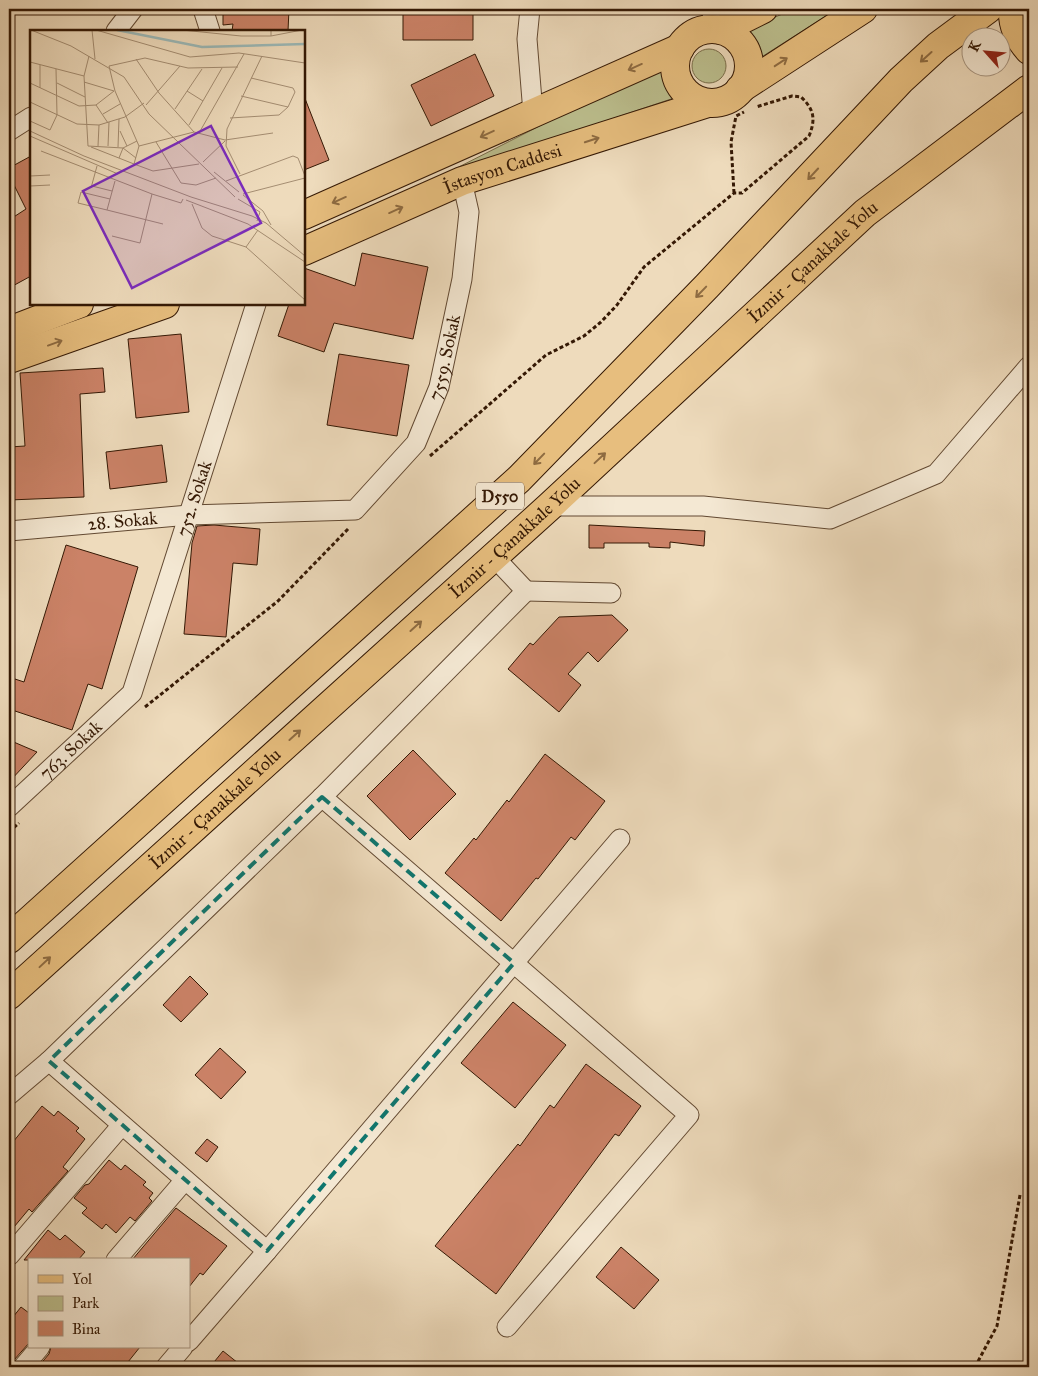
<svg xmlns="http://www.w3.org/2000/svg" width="1038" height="1376" viewBox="0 0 1038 1376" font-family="'IM FELL Great Primer',serif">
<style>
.green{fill:#bcbf8e;stroke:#786c49}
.building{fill:#cb8267;stroke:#341804}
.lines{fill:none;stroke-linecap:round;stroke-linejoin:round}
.minor-casing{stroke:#624932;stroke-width:21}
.primary-casing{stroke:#341804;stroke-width:30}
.trunk-casing{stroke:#341804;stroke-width:30}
.path{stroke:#341804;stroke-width:3;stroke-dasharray:4 2.5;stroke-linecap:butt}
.minor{stroke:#f4e8d3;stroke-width:19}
.primary{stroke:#e7be7e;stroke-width:28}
.trunk{stroke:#e7be7e;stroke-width:28}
.oneway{stroke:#8e6b41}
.marked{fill:none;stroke:#0f766e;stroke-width:4;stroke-dasharray:10 6;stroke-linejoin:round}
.labels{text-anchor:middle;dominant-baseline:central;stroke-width:5;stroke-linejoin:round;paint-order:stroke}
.shield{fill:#f4e8d3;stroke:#6e5642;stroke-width:1}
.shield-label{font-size:16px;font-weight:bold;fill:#341804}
.street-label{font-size:18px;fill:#341804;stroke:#f4e8d3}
.inset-river{fill:none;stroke:#9bb9b8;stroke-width:2.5}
.inset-road{fill:none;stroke:#a48d72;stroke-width:1}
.view{fill:#7b2cbf;fill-opacity:0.15;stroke:#7b2cbf;stroke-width:2.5}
.inset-edge{fill:none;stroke:#341804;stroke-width:2.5}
</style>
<rect width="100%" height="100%" fill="#eedbbc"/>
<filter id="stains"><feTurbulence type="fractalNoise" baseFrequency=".004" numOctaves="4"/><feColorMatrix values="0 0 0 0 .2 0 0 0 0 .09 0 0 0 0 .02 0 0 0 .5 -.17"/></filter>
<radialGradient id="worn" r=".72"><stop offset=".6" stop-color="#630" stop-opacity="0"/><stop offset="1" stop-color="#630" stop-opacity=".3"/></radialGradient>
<path class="green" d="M794 9H837L760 58 745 30Z
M692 66a17 17 0 1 1 34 0a17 17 0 1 1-34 0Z
M658 66 663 67 674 98 439 177Z"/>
<path class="building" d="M223 9H289L288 31H232L233 24 223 25Z
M403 9H473V40H403Z
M475 54 494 96 431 126 411 85Z
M304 96 329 160 304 170Z
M31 156V276L9 288V220L26 209 9 175V168Z
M362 253 428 267 413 339 334 323 324 352 278 336 289 304H304V268L355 286Z
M181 334 189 412 136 418 128 339Z
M339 354 409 365 397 436 327 425Z
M103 368 105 392 80 394 84 497 9 500V447L25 446 20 373Z
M162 445 167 482 110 489 106 452Z
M214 525 260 529 257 565 233 563 226 637 184 634 192 543 197 526Z
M589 525 705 531 704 546 670 542V548L649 547V543H604V548H589Z
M66 545 138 567 102 689 88 684 72 730 9 709V677L24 682Z
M612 615 628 630 598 662 588 652 568 674 581 685 559 712 508 669 530 643 533 645 559 617Z
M9 740 37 752 9 782Z
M413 750 456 794 410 840 367 796Z
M545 754 605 801 575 840 571 837 538 879 536 878 501 921 445 873 474 838 476 840 507 800 509 802Z
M190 976 208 994 181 1022 163 1005Z
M513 1002 566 1045 515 1108 461 1063Z
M220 1048 246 1072 221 1099 195 1075Z
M586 1064 641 1106 619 1136 615 1134 496 1294 435 1246 518 1144 520 1146 550 1105 554 1108Z
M42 1106 54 1116 58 1111 79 1128 76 1131 85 1139 63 1167 68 1171 32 1212 29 1209 9 1233V1147Z
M207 1139 218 1147 207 1162 195 1153Z
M109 1160 121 1170 125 1165 146 1182 143 1185 153 1193 149 1198 152 1201 135 1221 130 1217 116 1233 106 1224 102 1229 82 1213 87 1208 74 1198 85 1185 89 1184Z
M176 1208 227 1246 203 1275 200 1273 189 1287V1260H132Z
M48 1230 60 1240 65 1235 85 1252 78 1260H24Z
M621 1247 659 1280 634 1309 596 1277Z
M21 1307 29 1313V1343L14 1360 12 1367H9V1322Z
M51 1347H140L124 1367H38L49 1354Z
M223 1351 243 1367H210Z"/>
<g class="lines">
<defs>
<g id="minor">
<path d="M203 9 210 31"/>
<path d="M530 9 527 39 533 113"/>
<path d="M710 29 714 9"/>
<path d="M116 31 133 9"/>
<path d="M9 131 31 117"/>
<path d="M550 506H703L830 519 936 474 1029 366"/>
<path id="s1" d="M9 531 189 515 355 510 416 443 439 387 462 279 469 212 462 181"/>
<path d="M526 591 611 593"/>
<path d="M322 797 689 1115 507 1327"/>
<path id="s2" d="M9 807 132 693 256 304"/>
<path d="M49 1061 267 1251 189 1341"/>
<path d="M9 1095 49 1061 322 797 526 591 494 557"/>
<path d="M267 1251 620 839"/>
<path d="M9 1256 122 1125"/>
<path d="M116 1260 185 1180"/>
<path d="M23 1367 40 1347"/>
<path d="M166 1367 183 1347"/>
</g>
<g id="primary">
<circle cx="712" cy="66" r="37"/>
<path d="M721 30 763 9"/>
<path d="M740 89 863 9"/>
<path d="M304 215 680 48"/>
<path id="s3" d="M304 251 462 181 708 103"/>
<path d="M9 331 79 304"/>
<path d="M9 359 165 304"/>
</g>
<g id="trunk">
<path d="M1013 9C1012 25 1018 38 1029 50"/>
<path d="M9 939 519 479 707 286 901 80 938 46 988 9"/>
<path id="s4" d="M9 995 550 506 865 213 1029 89"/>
</g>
</defs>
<use href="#minor" class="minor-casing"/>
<use href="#primary" class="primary-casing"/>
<use href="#trunk" class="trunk-casing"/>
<path class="path" d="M734 193 731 142 736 116 744 112
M430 456 546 355 584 336 601 322 617 305 644 267 734 193H742L809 136C816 119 814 109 801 97L792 96 756 107
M145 707 278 601 349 528
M9 832 19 823
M975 1367 997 1326 1020 1195"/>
<use href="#minor" class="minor"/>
<use href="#primary" class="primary"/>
<use href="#trunk" class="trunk"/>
</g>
<defs><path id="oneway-shaft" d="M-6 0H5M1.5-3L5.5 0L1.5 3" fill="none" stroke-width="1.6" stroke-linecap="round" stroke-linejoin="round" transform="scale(1.25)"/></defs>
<g class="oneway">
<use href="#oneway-shaft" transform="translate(926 57) rotate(138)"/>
<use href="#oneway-shaft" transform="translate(781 62) rotate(-33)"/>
<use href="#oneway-shaft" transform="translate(635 67) rotate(156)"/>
<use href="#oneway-shaft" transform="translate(487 134) rotate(155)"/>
<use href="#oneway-shaft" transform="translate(592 140) rotate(-18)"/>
<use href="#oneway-shaft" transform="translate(813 174) rotate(133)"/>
<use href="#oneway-shaft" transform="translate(339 200) rotate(156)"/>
<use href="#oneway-shaft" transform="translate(396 210) rotate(-24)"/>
<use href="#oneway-shaft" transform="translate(701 292) rotate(134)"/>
<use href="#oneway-shaft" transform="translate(55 343) rotate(-20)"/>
<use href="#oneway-shaft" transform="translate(600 458) rotate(-43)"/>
<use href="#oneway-shaft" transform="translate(539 459) rotate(134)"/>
<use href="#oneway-shaft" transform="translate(416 626) rotate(-42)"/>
<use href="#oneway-shaft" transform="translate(295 735) rotate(-42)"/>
<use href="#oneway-shaft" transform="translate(45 962) rotate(-43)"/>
</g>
<path class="marked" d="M322 797 514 963 267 1251 49 1061Z"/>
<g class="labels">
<rect class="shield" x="476" y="482.5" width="48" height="27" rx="4"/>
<g class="shield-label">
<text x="500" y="496">D550</text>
</g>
<g class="street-label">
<text stroke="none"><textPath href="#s3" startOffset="215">İstasyon Caddesi</textPath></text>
<text stroke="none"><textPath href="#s4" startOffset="1088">İzmir - Çanakkale Yolu</textPath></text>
<text stroke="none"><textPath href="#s1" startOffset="528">7559. Sokak</textPath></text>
<text stroke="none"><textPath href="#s2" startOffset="372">752. Sokak</textPath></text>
<text stroke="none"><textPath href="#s1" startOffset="114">28. Sokak</textPath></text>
<text stroke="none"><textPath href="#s4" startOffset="682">İzmir - Çanakkale Yolu</textPath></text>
<text stroke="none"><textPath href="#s2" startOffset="84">763. Sokak</textPath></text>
<text stroke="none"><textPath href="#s4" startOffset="278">İzmir - Çanakkale Yolu</textPath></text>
</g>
</g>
<g transform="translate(30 30)">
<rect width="275" height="275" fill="#eedbbc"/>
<path class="inset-river" d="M87 0 172 17 275 14"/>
<path class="inset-road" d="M1 0 41 16 94 47 119 84 205 167M62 0 65 29M66 0 160 27 209 23 275 33M152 0 211 6H241V0M241 6 272 0M106 29 129 63 164 102M0 32 54 46M54 52 84 61M0 53 49 76 66 75 84 61M27 53 55 67M10 58V35M157 61 173 71M211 66 258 77M0 72 47 94 69 95 95 87 114 73M66 75 78 93M116 75 150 36M145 79 172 39M73 84 90 74M200 88 249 85 258 77 265 62 263 58 221 48M0 91 20 100 27 85 26 39M159 95 192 38M0 101 54 126 161 167 222 186 236 193 275 226M90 101 97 116M169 103 214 24M0 106 88 144M126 112 151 153 166 155 186 148M58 116 54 46 59 26M58 116 93 118 106 128M68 116 69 95M78 116 79 92M109 116 85 61 79 36 115 28 158 38 208 37M109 116 164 102 195 110 243 103M109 116 104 134 123 141 169 134M61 117 104 134M88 117 89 89M11 121 122 164 151 173 153 169M89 128 93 118 107 111M173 132 195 111M184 142 209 162M210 144 196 116 197 99 232 26M0 146 20 145M196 151 263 126 268 128 275 146M0 156 20 155M62 156 82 161M61 158 67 136M213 164 275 148M213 165 233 181 241 195M80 169 51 162 48 173 77 180 85 151M208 169 230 182 227 191M156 170 218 194 275 232M162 174 172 198 182 206 216 217 275 270M77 180 133 194M82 206 110 213 122 164M216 217 228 200"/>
<path class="view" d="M181 96 231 193 102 258 53 161Z"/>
<rect width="275" height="275" class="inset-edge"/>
</g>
<rect width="1038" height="1376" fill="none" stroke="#eedbbc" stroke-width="30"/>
<rect x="10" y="10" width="1018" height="1356" fill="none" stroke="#341804" stroke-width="2.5"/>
<rect x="15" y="15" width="1008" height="1346" fill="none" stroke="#341804"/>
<rect x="28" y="1258" width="162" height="90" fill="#f4e8d3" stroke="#a79580"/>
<rect x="38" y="1275" width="25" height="8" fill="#e7be7e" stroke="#a79580"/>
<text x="72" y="1284" font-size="15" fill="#341804">Yol</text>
<rect x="38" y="1296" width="25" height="15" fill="#bcbf8e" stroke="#a79580"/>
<text x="72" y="1308" font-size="15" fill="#341804">Park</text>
<rect x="38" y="1321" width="25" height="15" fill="#cb8267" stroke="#a79580"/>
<text x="72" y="1334" font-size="15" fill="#341804">Bina</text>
<g transform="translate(986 52) rotate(297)"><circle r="24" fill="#f4e8d3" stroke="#a79580"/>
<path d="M0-4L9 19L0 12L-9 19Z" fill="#8f2418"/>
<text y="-8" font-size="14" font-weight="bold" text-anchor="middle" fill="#341804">K</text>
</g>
<rect width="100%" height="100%" filter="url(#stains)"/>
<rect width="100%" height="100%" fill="url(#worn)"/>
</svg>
